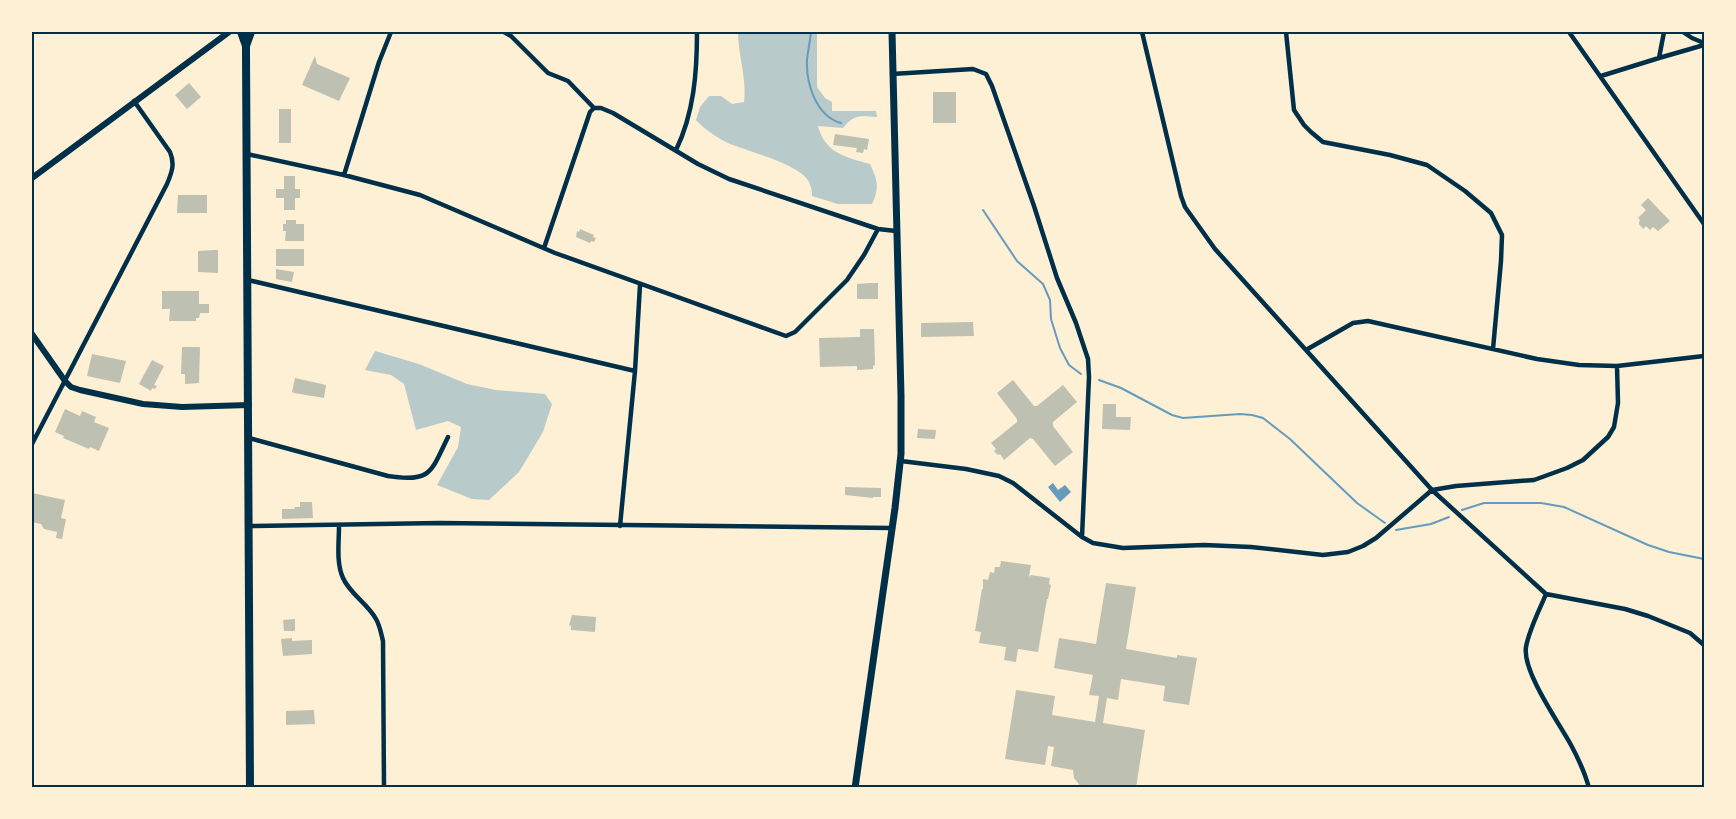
<svg xmlns="http://www.w3.org/2000/svg" width="1736" height="819" viewBox="0 0 1736 819" font-family="Overpass,sans-serif">
<style>
.green{fill:#b9caca}
.water{fill:#669bbc}
.lines{fill:none;stroke-linecap:round;stroke-linejoin:round}
.stream{stroke:#669bbc;stroke-width:2}
.building{fill:#bec0b2}
.minor{stroke:#003049;stroke-width:4.5}
.tertiary{stroke:#003049;stroke-width:6}
.secondary{stroke:#003049;stroke-width:7}
.primary{stroke:#003049;stroke-width:8}
.neatline{fill:none;stroke:#003049;stroke-width:2}
</style>
<rect width="100%" height="100%" fill="#fdf0d5"/>
<path class="green" d="M738 32H817V87L825 98 832 102V111H876L877 117C860 116 854 114 843 128L818 126C825 153 845 157 870 164 877 179 880 187 872 204H838L812 196C812 191 811 186 809 182 801 165 748 151 730 144 718 138 705 130 696 120L700 107 709 96H721L732 104 744 102C747 78 738 55 738 32Z
M375 351 419 364 467 384 496 390 545 394 552 404 543 432 519 472 489 500 472 499 437 485 458 447 461 427 448 421 416 430 404 384 391 375 365 370Z"/>
<path class="water" d="M1053 483 1058 490 1065 485 1071 492 1060 502 1048 487Z"/>
<g class="lines">
<path class="stream" d="M811 32C810 41 808 51 807 60 806 84 816 116 841 123
M983 210 1017 261 1043 284 1050 300 1051 319 1060 348 1069 365 1081 374
M1099 380 1121 388 1172 415 1183 418 1240 414 1252 415 1263 418 1290 439 1357 503 1385 523
M1462 510 1484 503H1541L1564 507 1648 545 1669 552 1704 559
M1396 530 1431 524 1449 517"/>
</g>
<path class="building" d="M315 56 317 64 350 78 339 101 302 85Z
M189 83 201 97 187 109 175 95Z
M933 92H956V123H933Z
M279 109H291V143H279Z
M835 134 869 139 867 150 864 149 863 153 856 152 857 148 833 145Z
M284 176H295V189H300V198H295V210H284V198H276V189H284Z
M178 195H207V213H177Z
M1648 198 1670 221 1658 231 1653 227 1650 230 1646 226 1643 229 1639 224V222L1640 220 1638 218 1646 210 1641 205Z
M286 220H296V224H304V241H285L286 231H283V224H286Z
M580 229 594 235 593 237 596 238 594 242 591 241 590 243 576 237 577 231 579 232Z
M276 249H304V266H276Z
M215 250H218V273L198 272V251Z
M276 269 294 272 292 282 276 279Z
M870 283H878V299H857V284Z
M162 291H199V304H209V313H200L199 318H196V321H169L170 309H162Z
M973 322 974 336 921 337V323Z
M860 329H874L875 365 873 366V369L857 370V366L820 367 819 338 860 337Z
M182 347H200L199 383 185 384V374H181Z
M92 354 126 361 120 383 87 376Z
M152 360 164 366 154 385 157 386 155 389 152 388 151 391 139 384Z
M295 378 326 385 324 398 294 393 292 392Z
M1013 380 1034 406H1037L1063 385 1077 402 1053 422V426L1073 452 1055 466 1033 439 1030 438 1004 460 1000 454 998 455 994 451 996 449 991 443 1017 422V419L997 393Z
M1103 404H1116V417H1131L1130 430 1102 429Z
M65 409 80 416 82 411 96 417 94 422 109 428 99 451 90 447 89 449 63 438 64 436 55 432Z
M918 429 936 430 935 439 917 438Z
M845 487 881 488V497H873V498L845 495Z
M32 493 65 500 61 518 66 519 62 539 56 538 57 532 44 529 41 524 32 522Z
M300 502H312L313 518 282 519V509H295L294 507H300Z
M1001 561 1031 565 1029 577 1031 575 1050 578 1049 584 1051 585 1048 599H1047L1038 652 1018 649 1016 662 1004 660 1006 647 979 643 981 632 975 631 982 589H983V579L988 580 990 572 994 573 995 567H1000Z
M1106 583 1136 587 1126 649 1177 658V655L1197 658 1189 705 1163 701 1165 686 1121 679 1118 700 1107 698 1103 723 1145 730 1136 788H1082L1074 778 1073 770 1051 766 1054 747 1048 746 1045 765 1005 759 1016 690 1055 696 1052 715 1095 722 1099 696 1089 695 1093 675 1054 668 1059 638 1096 644Z
M572 615 596 617 595 632 571 630V626L569 625Z
M295 619V631H284L283 620Z
M292 638V641L312 640V654L283 656 281 639Z
M314 710 315 724 286 725V711Z"/>
<g class="lines">
<path class="minor" d="M504 32 511 36 548 73 568 81 594 108
M1142 32 1181 196 1185 207 1215 249 1432 490 1546 594 1625 609 1648 616 1690 633 1704 645
M1286 32 1294 110 1304 125 1311 132 1323 142 1390 155 1427 165 1465 191 1491 213 1502 235 1501 261 1493 349
M1569 32 1704 224
M1683 32 1692 38 1704 43
M1659 58 1704 45
M892 74 973 69 986 74 992 86 1034 206 1057 278 1076 323 1088 359 1089 377 1082 537
M1601 76 1659 58 1664 32
M594 108H601L613 113 698 164 729 179 878 229 896 231
M676 150C694 113 697 72 697 32
M247 154 344 175 420 195 555 253 786 336 795 332 847 280 864 255 878 229
M344 175 379 62 391 32
M544 248 590 112 594 108
M248 280 635 371
M1306 350 1353 323 1368 321 1537 359 1579 365 1617 366 1704 356
M249 438 388 476C431 483 431 472 448 437
M32 444 167 184C172 172 175 164 170 152L134 101
M901 461 966 469 999 476 1013 483 1082 537 1093 543 1123 548 1204 545 1251 547 1323 555 1348 552 1363 546 1376 538 1432 490 1456 486 1534 480 1567 468 1583 460 1608 437 1614 427 1618 403 1617 366
M249 526 440 523 892 528
M339 526C339 542 336 563 343 578 350 594 367 603 376 619 380 626 381 633 383 641L384 788
M620 526 635 371 640 285
M1546 594C1539 611 1529 630 1526 647 1522 671 1559 723 1571 745 1578 758 1585 773 1589 788"/>
<path class="tertiary" d="M32 178 229 32
M32 334 65 381 71 387 80 390 143 404 182 407 249 405"/>
<path class="secondary" d="M855 788 895 508 901 454V396L892 32"/>
<path class="primary" d="M241 32 246 46V55L250 788
M246 46 251 32"/>
</g>
<rect width="1736" height="819" fill="none" stroke="#fdf0d5" stroke-width="66"/>
<rect x="33" y="33" width="1670" height="753" class="neatline"/>
</svg>
